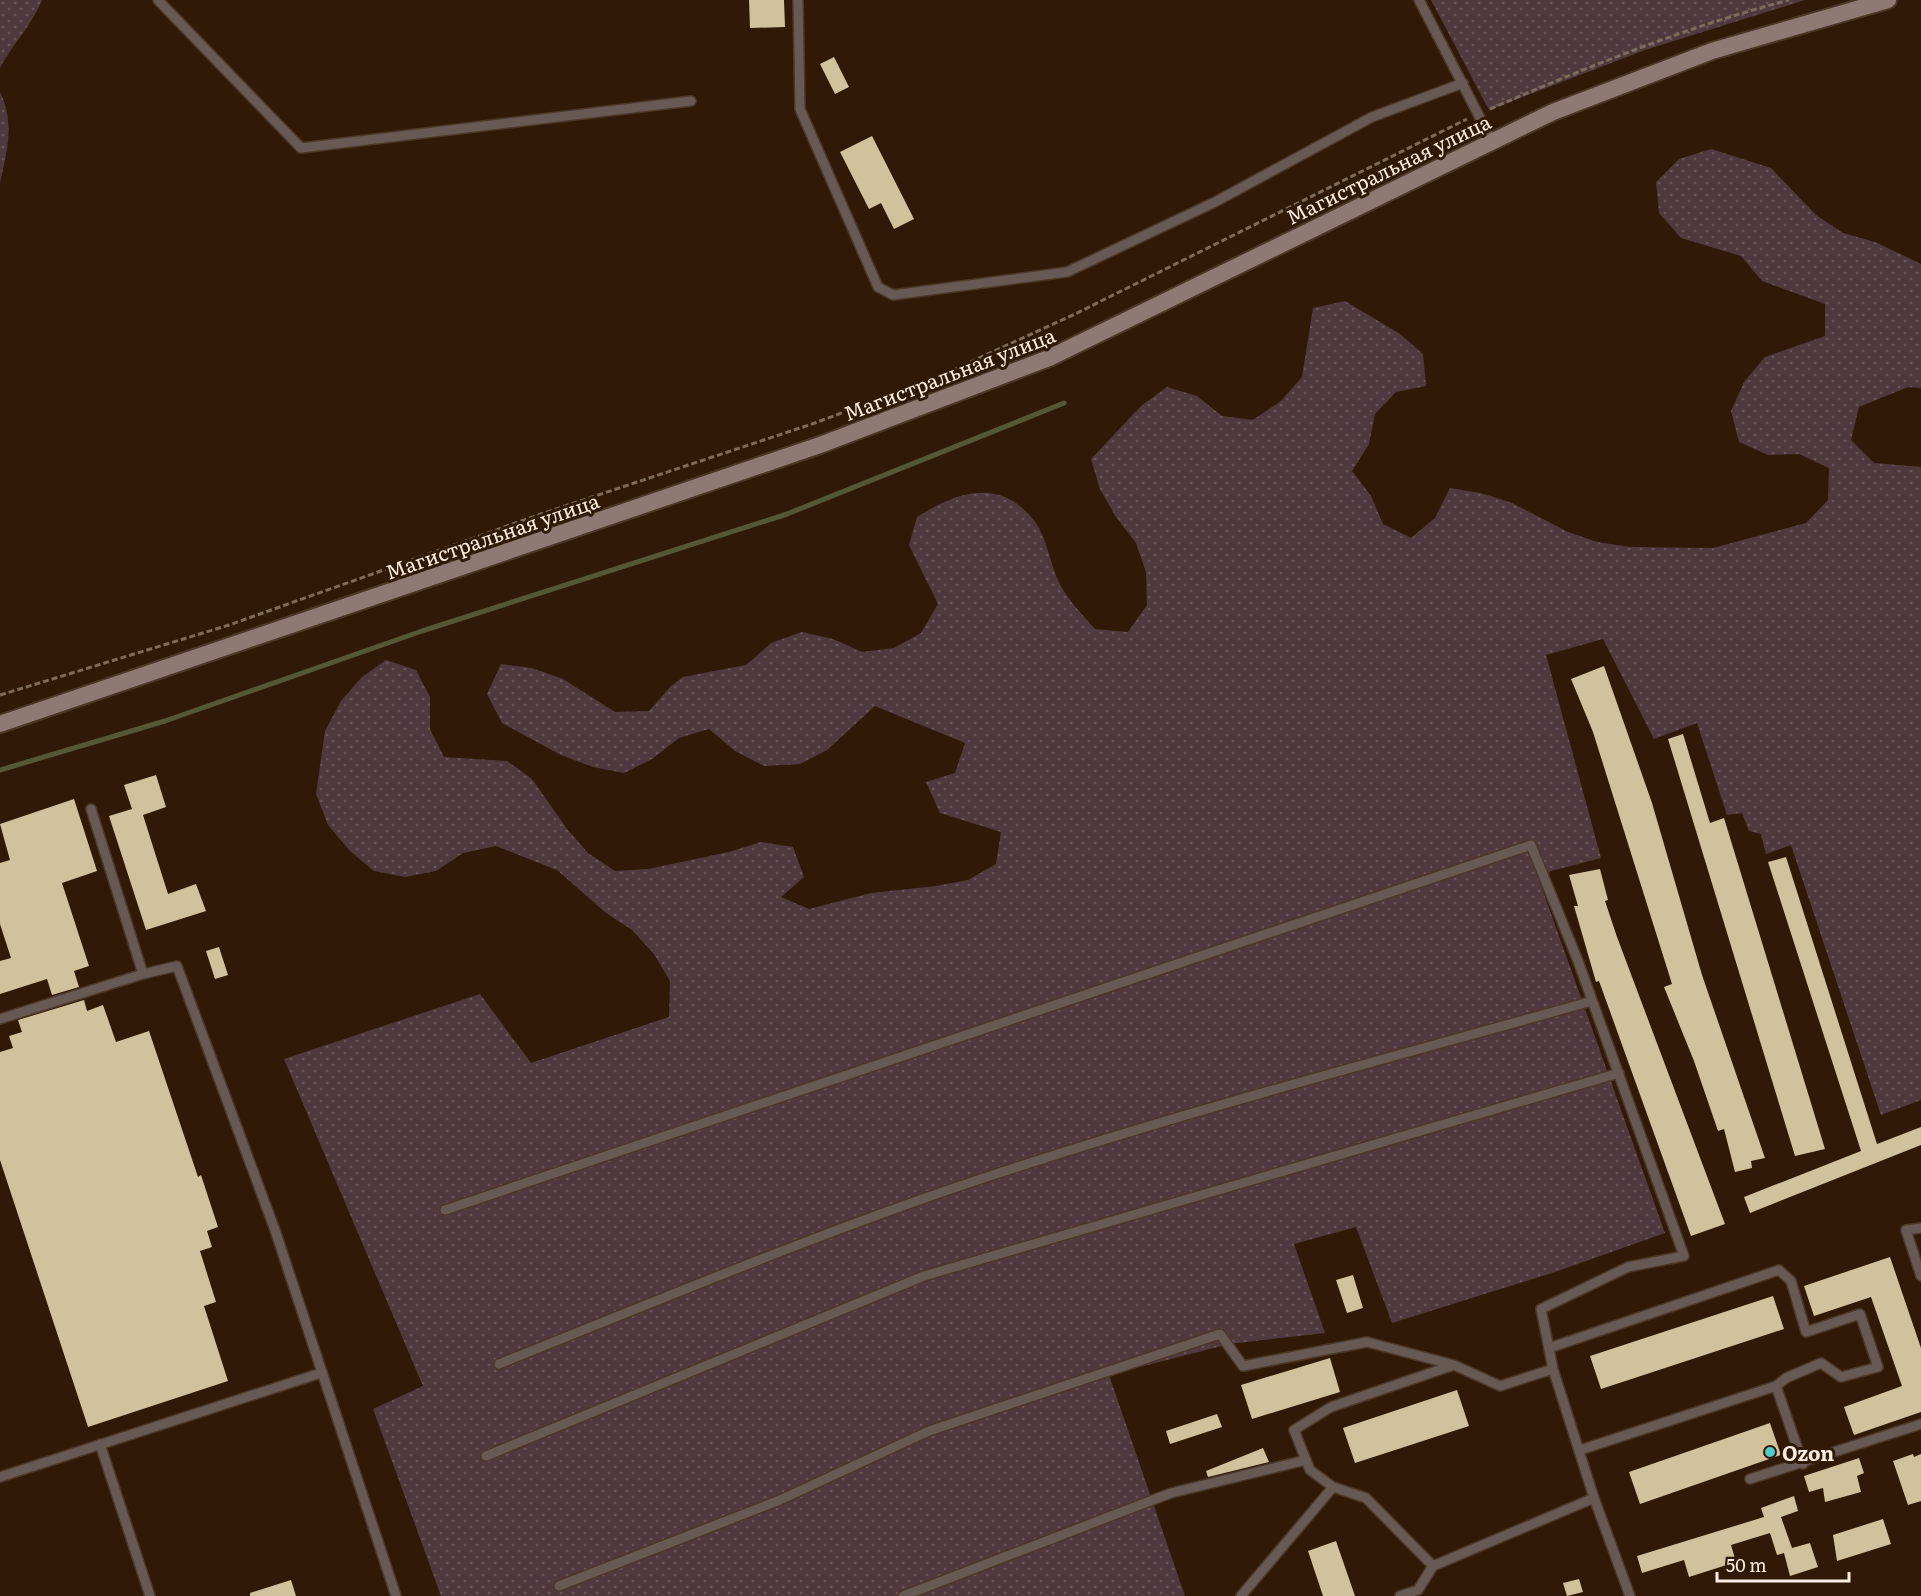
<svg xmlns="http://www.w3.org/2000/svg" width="1921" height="1596" viewBox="0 0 1921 1596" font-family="Literata,serif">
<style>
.grass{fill:url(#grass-dots)}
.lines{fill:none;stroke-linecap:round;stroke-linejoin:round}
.stream{stroke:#545836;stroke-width:5}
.building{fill:#d1c19c}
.service-casing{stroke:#4d3726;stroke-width:12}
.secondary-casing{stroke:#4d3726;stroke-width:20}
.path{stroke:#7e6b5b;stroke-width:3;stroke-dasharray:6 3;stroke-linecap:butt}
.service{stroke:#685955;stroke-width:9}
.secondary{stroke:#917973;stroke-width:16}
.poi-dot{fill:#52cdce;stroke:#301a07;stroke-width:2}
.labels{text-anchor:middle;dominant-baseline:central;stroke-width:6;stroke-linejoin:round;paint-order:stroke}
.street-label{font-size:20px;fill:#fcece1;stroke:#301a07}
.poi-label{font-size:20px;font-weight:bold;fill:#fcece1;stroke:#301a07;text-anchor:start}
</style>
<defs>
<pattern id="grass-dots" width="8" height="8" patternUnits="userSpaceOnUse" patternTransform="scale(1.5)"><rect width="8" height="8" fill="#50393e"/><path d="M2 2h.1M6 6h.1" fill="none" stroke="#6a565a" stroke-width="1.8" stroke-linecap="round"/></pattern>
</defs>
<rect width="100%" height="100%" fill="#301a07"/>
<path class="grass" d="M0 0H42C30 28 14 42 0 68Z
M1431 0H1805L1645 50 1489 110Z
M0 92C15 123 7 151 0 183Z
M1711 149 1771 168 1816 215 1843 233 1875 242 1921 264V388L1908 387 1859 407 1851 440 1874 463 1921 467V1100L1881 1115 1791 845 1766 854 1761 834 1749 831 1742 813 1727 815 1697 723 1654 739 1603 639 1546 655 1601 858 1551 871 1539 880 1665 1233 1555 1272 1392 1323 1356 1227 1294 1244 1325 1333 1229 1344 1109 1375 1185 1596H441L373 1409 423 1386 284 1059 480 994 531 1063 669 1017 670 981 654 954 632 930 606 913 557 870 496 846 463 853 436 871 405 877 374 871 350 851 328 825 316 794 325 731 341 701 361 678 386 660 416 670 430 697V729L444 757 507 761 532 779 567 829 588 853 615 871 648 869 729 852 761 842 793 847 804 877 781 897 809 909 871 893 936 886 968 880 996 864 1001 832 940 813 926 782 955 773 965 743 875 706 827 750 800 764 764 766 735 751 709 729 679 738 652 759 624 773 593 767 561 755 502 723 487 694 501 664 532 668 563 679 615 712 649 711 671 686 683 677 746 665 771 643 802 632 833 639 862 652 894 648 921 633 938 604 909 545 917 517C955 493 998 477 1032 518 1046 534 1049 559 1057 578 1065 597 1081 613 1095 629L1128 632 1147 605 1146 572 1136 543 1116 517 1100 489 1091 459 1141 406 1167 387 1197 396 1222 416 1253 420 1281 401 1302 377 1313 308 1345 301 1400 334 1423 354 1426 386 1396 392 1375 414 1369 444 1352 471 1371 496 1383 524 1411 538 1435 518 1450 488 1481 493 1512 503 1568 532 1597 542 1630 547 1713 548 1806 523 1828 500 1829 468 1799 454 1768 455 1739 442 1731 411 1744 382 1765 357 1825 336V304L1762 281 1741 256 1681 238 1659 213 1656 182 1679 159Z"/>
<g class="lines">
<path class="stream" d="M0 770 165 721 422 631 787 514 1064 403"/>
</g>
<path class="building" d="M749 0H784L785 27 750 28Z
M834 57 849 87 835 94 820 64Z
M872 136 914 219 894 229 881 203 869 209 840 152Z
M1604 666 1652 803 1702 975 1765 1158 1751 1161 1752 1168 1735 1172 1724 1129 1718 1131 1694 1061 1664 987 1672 984 1593 732 1571 679Z
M1683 734 1710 823 1724 818 1825 1149 1795 1156 1668 739Z
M156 775 166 807 143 815 168 894 196 884 206 911 146 930 109 816 132 809 124 785Z
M74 799 97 871 62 883 89 966 74 971 79 987 52 995 47 979 0 994V961L11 958 0 924V863L10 860 0 824Z
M1786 857 1877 1144 1921 1127V1145L1750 1213 1744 1197 1861 1151 1768 862Z
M1600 869 1608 900 1605 901 1617 937 1725 1224 1691 1236 1599 981 1596 982 1574 906H1578L1569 875Z
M219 947 228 975 215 979 206 951Z
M84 1000 87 1011 103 1005 116 1042 149 1031 198 1177 201 1175 218 1227 207 1231 212 1247 200 1251 216 1302 204 1306 228 1381 88 1427 0 1160V1052L13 1048 9 1036 22 1032 18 1020Z
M1890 1257 1921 1348V1412L1854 1435 1844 1407 1902 1386 1871 1297 1814 1316 1804 1286Z
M1353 1275 1363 1308 1347 1313 1336 1280Z
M1773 1296 1784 1329 1601 1389 1590 1356Z
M1330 1358 1340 1392 1252 1419 1241 1385Z
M1457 1390 1469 1426 1355 1463 1343 1428Z
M1217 1414 1222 1427 1170 1444 1166 1431Z
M1770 1423 1781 1455 1640 1504 1629 1472Z
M1263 1448 1269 1462 1208 1477 1206 1471Z
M1913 1454 1914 1457 1921 1454V1501L1908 1505 1893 1461Z
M1859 1458 1864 1473 1857 1476 1861 1492 1825 1502 1823 1488 1809 1492 1804 1476Z
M1794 1496 1798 1511 1781 1517 1792 1548 1810 1543 1818 1567 1790 1576 1784 1553 1777 1555 1770 1533 1731 1545 1736 1562 1689 1577 1684 1560 1642 1573 1637 1556 1764 1517 1761 1508Z
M1883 1519 1891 1544 1837 1561 1833 1535Z
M1336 1541 1355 1596H1323L1308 1551Z
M1579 1579 1583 1592 1567 1596 1563 1583Z
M291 1580 296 1596H250V1593Z"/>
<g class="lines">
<defs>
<path id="service" d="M158 0 301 148 691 101
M798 0 800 109 878 287 893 295 1067 272 1215 202 1372 117 1463 83
M1419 0 1492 141
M91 809 143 974
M0 1019 143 974 177 966 275 1230 396 1596
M445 1210 1531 845 1578 961 1684 1256 1628 1267 1541 1309 1553 1369 1594 1498 1630 1596
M1921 1228 1906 1230 1921 1276
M1549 1348 1779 1270 1791 1281 1806 1332 1860 1314 1878 1367 1841 1377 1821 1363 1786 1378 1776 1386 1803 1464
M499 1364C667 1297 835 1226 1008 1170 1201 1107 1397 1056 1592 1001
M1553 1369 1500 1386 1454 1365 1331 1407 1294 1430 1310 1470 1333 1487 1366 1498 1433 1566 1594 1498
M100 1444 150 1596
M1580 1450 1776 1386
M486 1456 924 1276 1619 1073
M0 1477 321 1373
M1750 1479 1921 1424
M559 1586 780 1500 929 1431 1220 1334 1243 1366 1367 1342 1454 1365
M903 1596 1171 1493 1306 1460
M1241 1596 1333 1487
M1400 1596 1418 1590 1433 1566"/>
<path id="secondary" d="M0 724 820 445 1049 358 1553 112 1712 51 1888 0"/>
</defs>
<use href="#service" class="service-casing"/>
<use href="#secondary" class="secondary-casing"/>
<path class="path" d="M1490 109C1587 67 1686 27 1789 0
M0 695 229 625 541 514 812 424 933 379 1075 314 1467 119"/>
<use href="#service" class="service"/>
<use href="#secondary" class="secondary"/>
</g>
<circle class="poi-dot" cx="1770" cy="1452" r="6"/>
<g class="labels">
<g class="street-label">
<text transform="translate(1388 168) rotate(-26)">Магистральная улица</text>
<text transform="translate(949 373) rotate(-21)">Магистральная улица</text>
<text transform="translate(492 535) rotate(-19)">Магистральная улица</text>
</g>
<g class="poi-label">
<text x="1782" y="1452">Ozon</text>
</g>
</g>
<path d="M1717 1572v9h132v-9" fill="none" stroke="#fcece1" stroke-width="3"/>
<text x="1726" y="1572" font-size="18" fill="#fcece1" stroke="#301a07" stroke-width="4.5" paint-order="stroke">50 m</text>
</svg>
